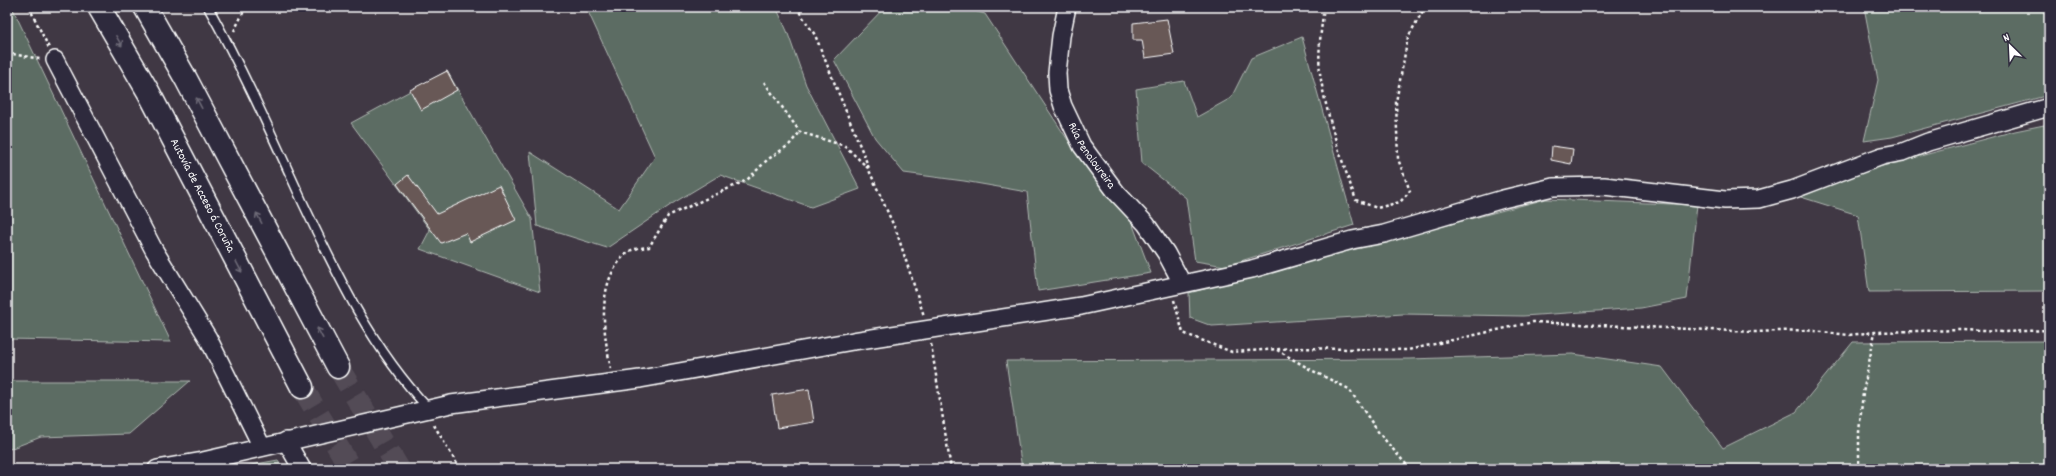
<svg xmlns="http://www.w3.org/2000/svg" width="2056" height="476" viewBox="0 0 2056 476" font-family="Dekko,sans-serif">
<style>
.green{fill:#5c6c63;stroke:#aeb6b1}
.building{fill:#685956;stroke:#fff}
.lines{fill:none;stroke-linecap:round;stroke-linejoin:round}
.motorway-tunnel{stroke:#534c57;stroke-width:22;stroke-dasharray:22 11;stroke-linecap:butt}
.service-casing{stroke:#fff;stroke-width:11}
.minor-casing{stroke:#fff;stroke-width:20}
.motorway-casing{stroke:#fff;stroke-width:25}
.path{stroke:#fff;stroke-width:2.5;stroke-dasharray:3 3;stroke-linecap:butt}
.service{stroke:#2f2a3d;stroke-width:8}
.minor{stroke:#2f2a3d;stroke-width:17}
.motorway{stroke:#2f2a3d;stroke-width:22}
.oneway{stroke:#6d6a77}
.labels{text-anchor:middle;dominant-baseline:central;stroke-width:3;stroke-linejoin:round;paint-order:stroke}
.street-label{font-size:12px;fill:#fff;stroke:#2f2a3d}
</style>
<rect width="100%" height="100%" fill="#403844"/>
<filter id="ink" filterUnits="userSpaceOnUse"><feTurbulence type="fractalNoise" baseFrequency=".025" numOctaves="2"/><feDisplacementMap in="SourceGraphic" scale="8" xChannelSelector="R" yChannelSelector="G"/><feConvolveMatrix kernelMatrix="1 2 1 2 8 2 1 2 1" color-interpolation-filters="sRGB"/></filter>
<g filter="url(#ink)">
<path class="green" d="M7 7H12L171 342 7 339Z
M586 7H776L787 31 806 85 860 189 811 207 720 175 675 202 607 248 537 226 530 152 619 209 655 157Z
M885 7H960L985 14 1083 163 1131 220 1151 273 1038 291 1027 192 964 181 904 173 875 138 834 60Z
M1864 7H2049V95L1892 137 1864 141 1878 80Z
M1302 37 1354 225 1225 266 1195 261 1186 198 1142 163 1136 89 1184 81 1197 117 1231 98 1251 58Z
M447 71 532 219 540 292 420 249 430 230 351 123Z
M2049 124V291L1869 292 1858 215 1801 197 1856 173 2015 131Z
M1546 199 1697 205 1687 299 1641 308 1523 316 1403 314 1212 326 1190 318 1189 293Z
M2049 341V469H1022L1006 361 1409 359 1573 354 1662 367 1723 448 1796 412 1853 342Z
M7 381H190L129 434 41 437 7 450Z
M278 460 284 469H229Z"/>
<path class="building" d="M1167 19 1174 54 1145 58 1142 40H1133V23Z
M447 71 457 90 421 110 410 90Z
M1552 146 1573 149 1571 164 1551 160Z
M408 175 437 214 499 185 516 220 470 242 466 233 441 243 397 184Z
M809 389 814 422 777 428 772 395Z"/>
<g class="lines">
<path class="motorway-tunnel" d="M338 367 399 469
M302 387 351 469"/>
<defs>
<path id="service" d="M208 7C243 70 272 135 302 201 337 275 372 349 429 409"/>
<g id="minor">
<path id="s1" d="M1067 7 1061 36 1057 73 1058 90 1063 106 1082 146 1116 192 1146 224 1166 253 1182 283"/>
<path d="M55 60 154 250 208 338 262 447"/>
<path d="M286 441 302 469"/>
<path d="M157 469 203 461 451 404 640 379 853 341 1081 306 1252 269 1352 240 1384 234 1503 199 1553 187 1604 186 1725 200 1759 199 1792 190 1882 156 1903 152 1928 142 2049 107"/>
</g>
<g id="motorway">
<path id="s2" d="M99 7 149 93 302 387"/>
<path d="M145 7 186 79 338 367"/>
</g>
</defs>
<use href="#service" class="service-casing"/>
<use href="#minor" class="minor-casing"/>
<use href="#motorway" class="motorway-casing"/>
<path class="path" d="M29 7 49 48
M796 7 815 35 869 168
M1324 7C1321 30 1317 57 1321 80 1328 120 1342 162 1356 200L1377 208 1400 202 1410 191 1398 159 1396 102 1408 37 1425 7
M2046 7 2049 14
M234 31 246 7
M7 53 40 59
M2049 66V85
M764 82 800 132 845 146 868 168 897 233 924 316
M1174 300 1183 333 1232 352 1295 348 1408 350 1533 322 1755 332 1805 330 1849 335 1875 332 1962 330 2003 332 2049 330
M931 344 951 469
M1277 350 1313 371 1349 389 1379 433 1410 469
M611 369C603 331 595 281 628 252 633 248 643 248 649 247L668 216 747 180 767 160 789 145 800 132
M434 425 460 469
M1859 469V432L1863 393 1875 332"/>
<use href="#service" class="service"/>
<use href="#minor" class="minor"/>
<use href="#motorway" class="motorway"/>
</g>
<defs><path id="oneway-shaft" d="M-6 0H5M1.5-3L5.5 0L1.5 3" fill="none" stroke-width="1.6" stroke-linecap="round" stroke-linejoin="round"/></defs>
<g class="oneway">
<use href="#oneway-shaft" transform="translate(119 41) rotate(60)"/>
<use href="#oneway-shaft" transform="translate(199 103) rotate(-118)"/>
<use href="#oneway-shaft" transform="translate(259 218) rotate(-118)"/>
<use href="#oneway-shaft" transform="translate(239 267) rotate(62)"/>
<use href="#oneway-shaft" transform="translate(320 333) rotate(-118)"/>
</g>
</g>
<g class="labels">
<g class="street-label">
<text stroke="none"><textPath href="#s1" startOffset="158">Rúa Penaloureira</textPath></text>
<text stroke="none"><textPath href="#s2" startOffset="215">Autovía de Acceso á Coruña</textPath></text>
</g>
</g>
<rect width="2056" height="476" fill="none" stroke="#2f2a3d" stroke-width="24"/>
<rect x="12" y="12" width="2032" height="452" fill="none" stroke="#fff" stroke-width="1.5" filter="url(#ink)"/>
<g transform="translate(2010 46) rotate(336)" stroke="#2f2a3d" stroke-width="3" paint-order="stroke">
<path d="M0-3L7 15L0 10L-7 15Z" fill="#ffffff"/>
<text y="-6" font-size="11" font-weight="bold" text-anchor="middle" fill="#ffffff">N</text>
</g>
</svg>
